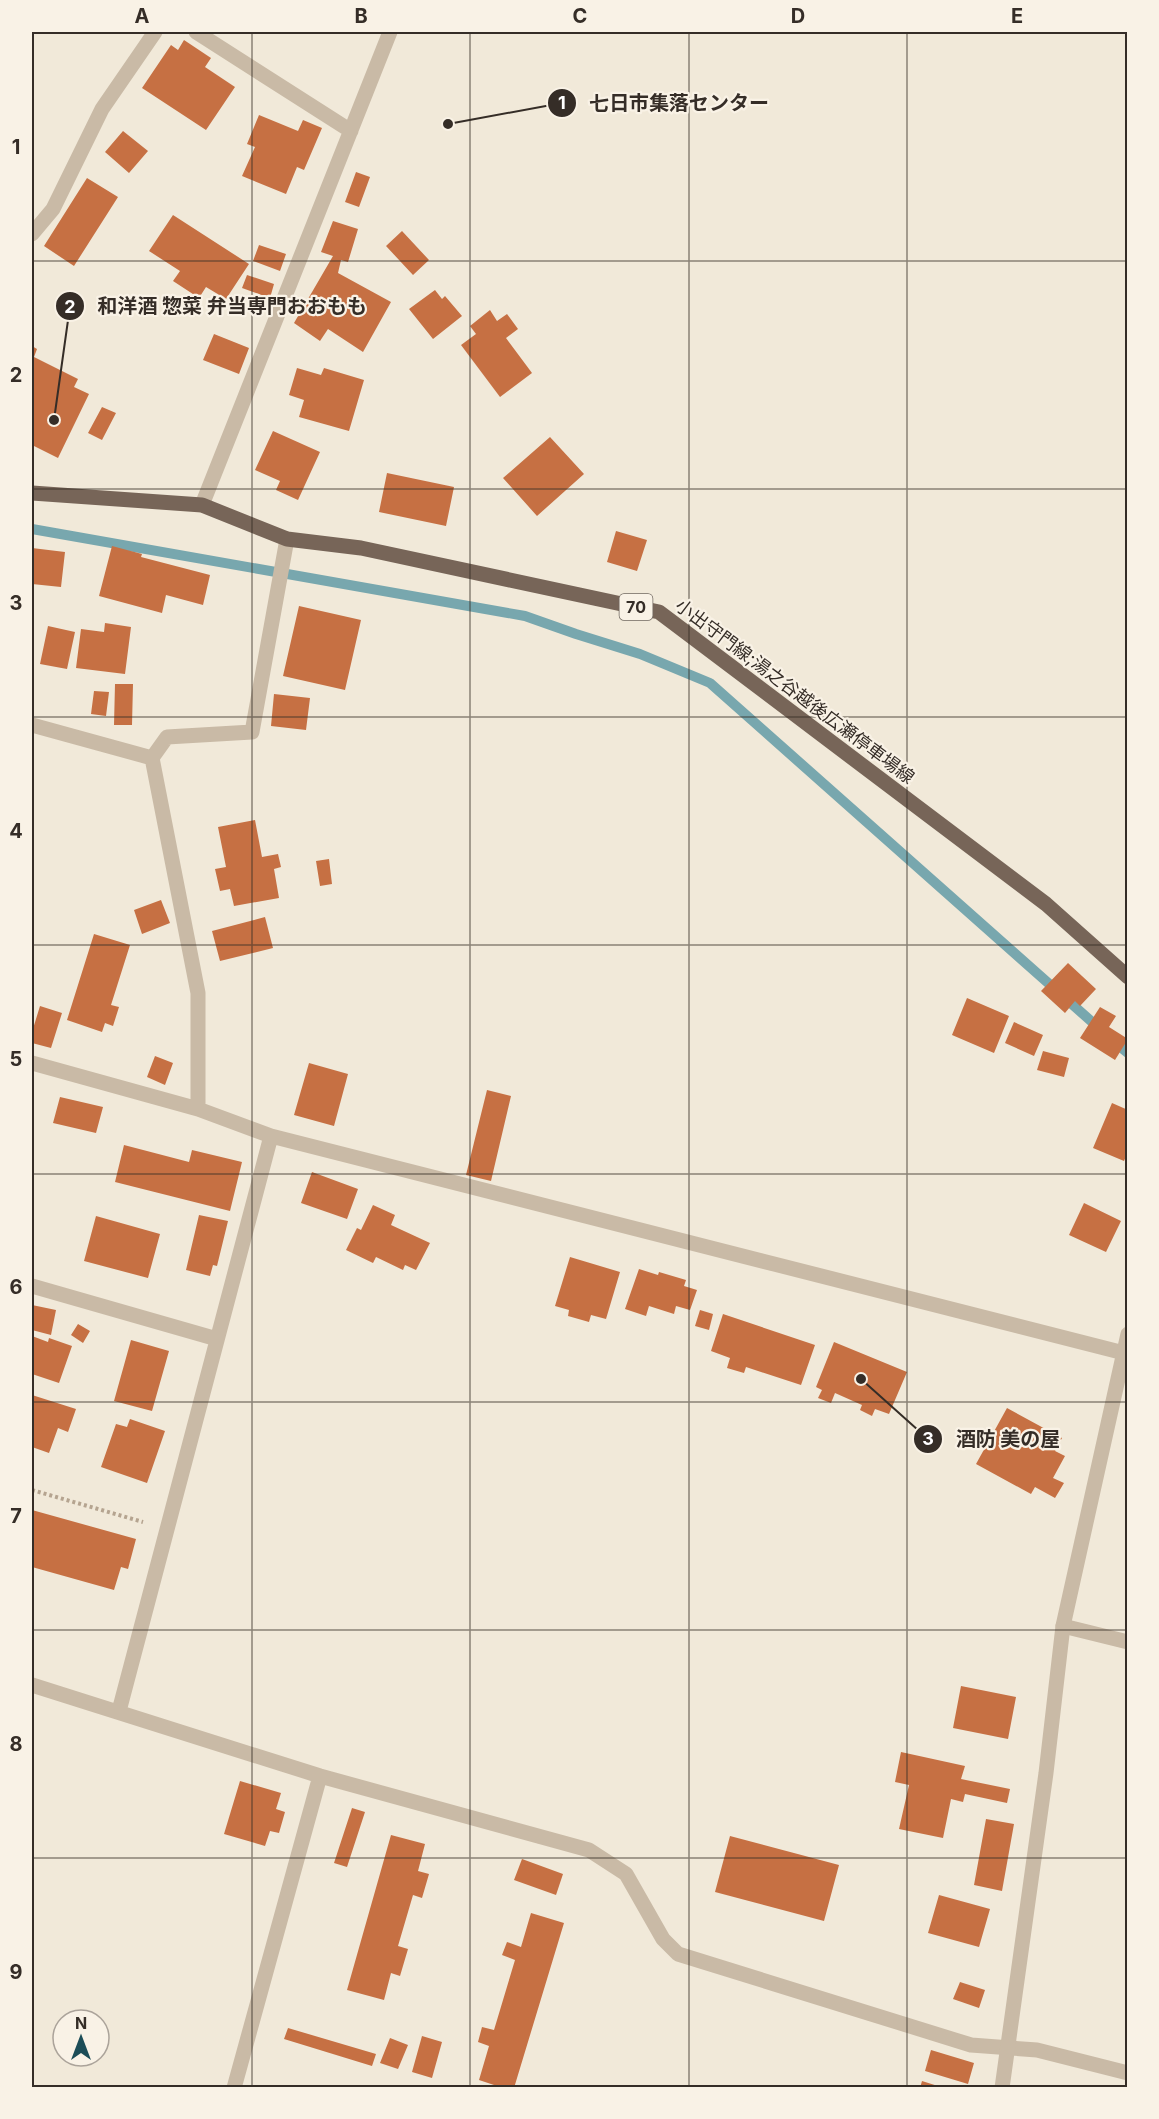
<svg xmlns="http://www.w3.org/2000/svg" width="1159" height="2119" viewBox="0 0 1159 2119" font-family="Inter,'Noto Sans JP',sans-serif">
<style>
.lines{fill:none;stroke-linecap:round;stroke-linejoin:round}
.stream{stroke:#78a7ae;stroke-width:10}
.building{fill:#c67043}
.path{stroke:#b5a490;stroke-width:4;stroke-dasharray:3 3;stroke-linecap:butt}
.minor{stroke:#c9baa6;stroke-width:15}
.tertiary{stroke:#c9baa6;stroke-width:15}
.primary{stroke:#776558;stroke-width:15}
.grid{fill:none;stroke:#352d27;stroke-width:1.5;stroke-opacity:0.55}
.labels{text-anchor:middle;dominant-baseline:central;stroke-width:4.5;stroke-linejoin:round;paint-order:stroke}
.shield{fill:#f9f2e6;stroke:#706860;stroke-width:1.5}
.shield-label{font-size:16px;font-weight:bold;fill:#352d27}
.street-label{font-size:18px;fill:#352d27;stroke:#f9f2e6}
.leader{fill:none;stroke:#352d27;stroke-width:2}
.callout-dot{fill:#352d27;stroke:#f9f2e6;stroke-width:2}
.mark-label{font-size:18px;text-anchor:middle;font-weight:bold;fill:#fff}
.callout-label{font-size:20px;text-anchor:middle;font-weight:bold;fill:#352d27;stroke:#f9f2e6;stroke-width:4.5;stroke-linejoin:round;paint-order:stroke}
.neatline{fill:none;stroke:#352d27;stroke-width:2}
.grid-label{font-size:20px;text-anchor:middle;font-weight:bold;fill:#352d27}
</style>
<rect width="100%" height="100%" fill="#f1e9d9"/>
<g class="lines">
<path class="stream" d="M32 529 525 616 576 634 640 654 710 683 1100 1029
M1112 1040 1128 1053"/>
</g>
<path class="building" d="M184 40 211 58 205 67 235 87 206 130 142 88 171 45 178 50Z
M259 115 298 131 303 120 322 128 304 170 297 167 286 194 242 176 255 147 247 144Z
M123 131 148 151 129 173 105 152Z
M356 172 370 177 359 207 345 202Z
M87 178 118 197 74 266 44 246Z
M173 215 249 264 226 299 206 287 199 298 173 281 180 271 149 251Z
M333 221 358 229 348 262 341 260 338 273 391 302 363 352 328 329 320 341 294 323 333 256 321 252Z
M402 231 429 260 413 275 386 246Z
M259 245 286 254 280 271 253 261Z
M247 275 274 284 270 298 242 288Z
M435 290 442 299 445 296 462 316 433 339 409 309Z
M490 310 497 321 507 314 518 329 506 338 532 373 500 397 461 345 476 334 470 326Z
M214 334 249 348 239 374 203 360Z
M32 346 37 349 34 357 78 379 74 387 89 394 58 458 32 445Z
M297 368 321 375 324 368 364 380 349 431 299 417 304 400 289 395Z
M102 407 116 413 102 440 88 433Z
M273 431 320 452 298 500 276 490 280 481 255 470Z
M550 437 584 474 537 516 503 478Z
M387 473 454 487 446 526 379 512Z
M616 531 647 540 637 571 607 562Z
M112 546 142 554 141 557 210 575 203 605 166 595 162 613 99 596Z
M32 548 65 552 61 587 32 584Z
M299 606 361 620 345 690 283 676Z
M105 623 131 627 125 674 76 668 81 629 104 632Z
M48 626 75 632 67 669 40 664Z
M115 684H133L132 725H114Z
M94 691 109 692 106 716 91 714Z
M274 694 310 698 306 730 271 726Z
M255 820 262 857 278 854 281 867 274 869 279 898 234 906 230 889 220 891 215 869 226 867 218 827Z
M329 859 332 884 320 886 316 861Z
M161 900 170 923 142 934 134 910Z
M265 917 273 948 220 961 212 931Z
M94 934 130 945 111 1005 119 1007 113 1026 105 1023 102 1032 67 1020Z
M1068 963 1096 989 1080 1006 1075 1001 1065 1013 1041 991Z
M967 998 1009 1016 994 1053 952 1035Z
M40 1006 62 1013 51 1048 32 1043V1032Z
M1100 1007 1116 1016 1109 1027 1128 1039 1115 1060 1080 1038Z
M1014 1022 1043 1035 1034 1056 1005 1043Z
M1043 1051 1069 1058 1064 1077 1037 1070Z
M155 1056 173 1063 165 1085 147 1077Z
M309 1063 348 1074 334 1126 294 1115Z
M487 1090 511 1096 491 1181 466 1175Z
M60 1097 103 1107 96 1133 53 1123Z
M1112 1103 1128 1110V1152L1124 1161 1093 1148Z
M124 1145 189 1162 192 1150 242 1162 230 1211 115 1182Z
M312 1172 358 1189 347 1219 301 1203Z
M1084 1203 1121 1221 1106 1252 1069 1235Z
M373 1205 395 1215 391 1225 430 1243 416 1270 405 1265 403 1270 376 1257 373 1263 346 1250 357 1228 361 1230Z
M199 1215 228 1221 217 1266 213 1265 210 1276 186 1270Z
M96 1216 160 1234 148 1278 84 1261Z
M570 1257 620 1272 606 1319 591 1315 589 1322 568 1316 569 1310 555 1306Z
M639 1269 658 1275 659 1272 686 1280 684 1286 697 1290 690 1310 676 1306 674 1314 649 1306 646 1316 625 1309Z
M32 1305 56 1310 51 1335 32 1330Z
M700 1310 713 1314 709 1330 695 1326Z
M723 1314 815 1345 801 1385 746 1367 744 1373 727 1368 730 1358 711 1351Z
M78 1324 90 1331 83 1343 71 1335Z
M32 1336 48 1342 49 1338 72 1346 59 1383 32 1374Z
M131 1340 169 1351 152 1411 114 1401Z
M834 1342 907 1372 889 1414 875 1409 872 1416 860 1410 862 1405 835 1393 831 1403 818 1398 822 1390 816 1387Z
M32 1395 76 1409 68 1432 58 1428 49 1453 32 1447Z
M1007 1408 1062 1438 1055 1451 1065 1456 1053 1478 1064 1483 1055 1498 1035 1487 1031 1494 976 1464Z
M130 1419 165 1431 147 1483 101 1467 116 1424 127 1427Z
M32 1510 136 1539 128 1569 121 1567 114 1590 32 1567Z
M961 1686 1016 1697 1008 1739 953 1728Z
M901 1752 965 1766 961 1779 1010 1789 1007 1803 965 1794 963 1802 951 1799 943 1838 899 1829 909 1785 895 1782Z
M240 1781 281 1793 276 1809 285 1812 279 1833 270 1831 265 1846 224 1834Z
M352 1808 365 1812 347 1867 334 1863Z
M986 1819 1014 1824 1002 1891 974 1885Z
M391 1835 425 1844 418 1871 429 1874 422 1898 413 1895 398 1946 408 1949 400 1976 391 1973 384 2000 347 1990Z
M730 1836 839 1865 824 1921 715 1892Z
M522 1859 563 1874 556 1895 514 1880Z
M939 1895 990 1909 979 1947 928 1933Z
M531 1913 564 1923 514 2088H503L479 2080 489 2046 478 2042 482 2027 494 2030 515 1960 502 1955 507 1942 521 1947Z
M960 1982 985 1990 979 2008 953 1999Z
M288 2028 376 2054 372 2066 284 2039Z
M422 2036 442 2042 432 2078 412 2072Z
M390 2038 408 2045 398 2069 380 2063Z
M931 2050 974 2063 968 2084 925 2071Z
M922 2081 941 2087V2088H920Z"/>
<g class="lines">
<path class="path" d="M32 1490 143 1522"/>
<path class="minor" d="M196 32 351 131
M32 234 53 209 102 109 155 32
M202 505 390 32
M32 725 152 758 198 993V1109
M152 758 167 737 252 732 287 539
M32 1063 198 1109 271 1136 1124 1353
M32 1286 217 1339
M1063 1626 1128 1642
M32 1685 320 1776 589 1850 626 1874 663 1939 678 1954 971 2045 1037 2050 1128 2073
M119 1711 271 1136
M234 2088 320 1776"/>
<path class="tertiary" d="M1002 2088 1046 1773 1063 1626 1128 1334"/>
<path class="primary" d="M32 493 202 505 287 539 361 548 659 612 1046 904 1128 977"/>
</g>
<path class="grid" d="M252 32V2088M470 32V2088M689 32V2088M907 32V2088M32 261H1128M32 489H1128M32 717H1128M32 945H1128M32 1174H1128M32 1402H1128M32 1630H1128M32 1858H1128"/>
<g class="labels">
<rect class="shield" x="619.5" y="594" width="33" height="26" rx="4.5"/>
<g class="shield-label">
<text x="636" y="607">70</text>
</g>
<g class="street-label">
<text transform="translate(795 691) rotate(37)">小出守門線;湯之谷越後広瀬停車場線</text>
</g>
</g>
<path class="leader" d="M448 124L562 103M54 420L70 306M861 1379L928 1439"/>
<g class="callout-dot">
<circle cx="448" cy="124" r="6"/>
<circle cx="54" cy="420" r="6"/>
<circle cx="861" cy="1379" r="6"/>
<circle cx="562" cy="103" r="15"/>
<circle cx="70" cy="306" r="15"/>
<circle cx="928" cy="1439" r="15"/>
</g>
<g class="mark-label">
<text x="562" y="109">1</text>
<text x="70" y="313">2</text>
<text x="928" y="1445">3</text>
</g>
<g class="callout-label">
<text x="679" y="110">七日市集落センター</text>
<text x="232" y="313">和洋酒 惣菜 弁当専門おおもも</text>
<text x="1008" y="1446">酒防 美の屋</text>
</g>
<rect width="1159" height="2119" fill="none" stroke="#f9f2e6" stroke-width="66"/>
<g transform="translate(81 2038)"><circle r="28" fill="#f9f2e6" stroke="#aba39a" stroke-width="1.5"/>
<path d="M0-4.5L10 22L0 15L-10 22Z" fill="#1c4d57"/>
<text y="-9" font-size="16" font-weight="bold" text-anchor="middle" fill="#352d27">N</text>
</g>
<rect x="33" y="33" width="1093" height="2053" class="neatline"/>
<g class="grid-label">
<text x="142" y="23">A</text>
<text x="361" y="23">B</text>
<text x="580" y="23">C</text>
<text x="798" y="23">D</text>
<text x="1017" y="23">E</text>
<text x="16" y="154">1</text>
<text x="16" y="382">2</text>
<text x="16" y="610">3</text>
<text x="16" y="838">4</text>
<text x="16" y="1066">5</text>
<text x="16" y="1294">6</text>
<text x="16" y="1523">7</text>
<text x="16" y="1751">8</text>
<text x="16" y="1979">9</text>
</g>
</svg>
